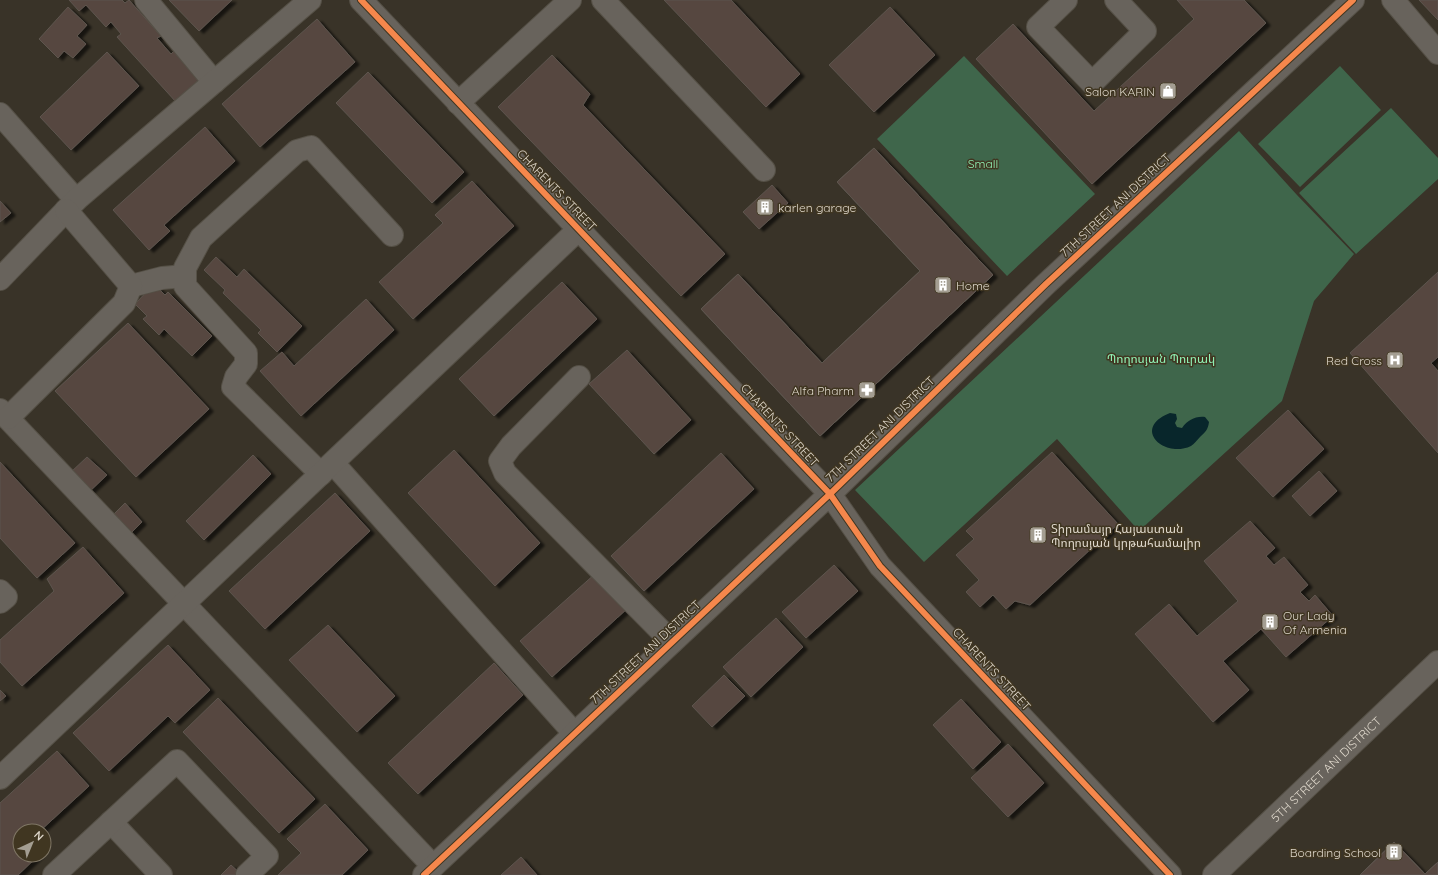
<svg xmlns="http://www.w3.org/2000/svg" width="1438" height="875" viewBox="0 0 1438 875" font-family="Quicksand,'Noto Sans Armenian',sans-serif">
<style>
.green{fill:#3f664b}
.water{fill:#08262b}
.building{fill:#574740;stroke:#5d554e;filter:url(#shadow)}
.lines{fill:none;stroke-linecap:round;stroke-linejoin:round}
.minor-casing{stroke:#555046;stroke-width:24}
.minor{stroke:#68635c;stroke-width:22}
.cycleway-casing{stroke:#403621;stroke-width:8}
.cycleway{stroke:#f5874c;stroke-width:6}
.labels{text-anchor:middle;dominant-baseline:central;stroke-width:3;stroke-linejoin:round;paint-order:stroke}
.poi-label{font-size:12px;fill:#ded7cb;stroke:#403621;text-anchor:end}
.park-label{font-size:12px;fill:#90f3b6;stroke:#403621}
.street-label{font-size:12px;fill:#ded7cb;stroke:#403621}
</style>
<defs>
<filter id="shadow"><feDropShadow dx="4.5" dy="2.5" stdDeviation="1" flood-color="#0009"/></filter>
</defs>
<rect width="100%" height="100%" fill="#393328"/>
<path class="green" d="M964 56 1095 194 1007 276 877 139Z
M1340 66 1381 110 1300 187 1258 144Z
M1391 108 1438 158V179L1356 254 1299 193Z
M1239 131 1297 195 1354 254 1314 301 1282 401 1139 531 1057 439 924 562 855 490Z"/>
<path class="water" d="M1170 413 1176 414 1177 419 1175 423 1177 427 1182 428C1188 420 1195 416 1205 417L1209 422C1208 430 1205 432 1200 437 1197 440 1194 444 1191 446 1164 459 1131 428 1170 413Z"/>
<path class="building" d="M69 0H122L125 3 129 0 161 36 157 38 171 54 175 50 201 79 176 102 117 37 121 34 111 22 106 27 86 5 79 11Z
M169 0H232L199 31Z
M664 0H731L800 74 766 107Z
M1177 0H1244L1266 23 1092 184 976 59 1013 24 1094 111 1194 19Z
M1419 0H1438V20Z
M68 7 87 25 77 36 86 44 73 58 64 51 58 58 39 39Z
M890 7 935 55 874 112 829 65Z
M317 19 355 62 260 147 222 104Z
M107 52 139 86 71 150 40 117Z
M552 55 590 94 583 105 725 254 681 296 498 107Z
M368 72 464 172 432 203 336 103Z
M205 127 235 161 164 225 170 231 149 250 113 210Z
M874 148 993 275 820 436 701 309 738 274 822 363 920 271 837 182Z
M874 148 993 275 820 436 701 309 738 274 822 363 920 271 837 182Z
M472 181 514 226 413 319 379 282 443 223 435 215Z
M772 185 788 203 759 229 743 212Z
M0 201 11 213 0 222Z
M216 257 237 277 244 269 302 326 277 352 258 333 261 330 223 293 225 290 204 270Z
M1438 272V357L1431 363 1438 371V453L1350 353Z
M562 282 597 319 494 416 459 379Z
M154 284 165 295 168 292 212 336 192 356 164 329 159 335 143 319 147 316 135 304Z
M366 299 394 330 301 416 260 371 282 352 294 366Z
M128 323 209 409 136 477 55 391Z
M627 350 691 420 654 454 589 384Z
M1288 410 1324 449 1273 497 1236 458Z
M454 450 540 543 495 586 408 493Z
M1052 452 1118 524 1030 605 1015 601 1006 609 993 595 980 607 966 592 979 580 956 555 974 539 966 531Z
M721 453 754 489 644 591 611 556Z
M253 455 271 474 204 540 186 521Z
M87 457 107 475 89 492 70 473Z
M0 462 75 543 37 578 0 538Z
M1319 471 1337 491 1310 516 1292 496Z
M335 493 370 531 265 629 229 591Z
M125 503 142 522 129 535 112 516Z
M1250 521 1275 548 1266 556 1274 565 1284 557 1308 585 1300 592 1309 601 1315 595 1333 616 1286 657 1261 629 1223 661 1249 690 1213 722 1135 634 1169 604 1197 636 1238 601 1204 561Z
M83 547 124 593 22 686 0 662V640L54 591 47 579Z
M834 565 858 591 806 638 782 612Z
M596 573 628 608 552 677 520 641Z
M776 618 803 647 751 697 723 667Z
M328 625 395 696 357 732 289 660Z
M168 645 210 690 175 723 168 716 109 771 73 733Z
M494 663 523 695 418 794 388 763Z
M724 675 745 696 712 727 692 706Z
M0 690 6 696 0 701Z
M218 698 315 799 279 833 183 732Z
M961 699 1001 742 973 769 933 725Z
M1008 744 1044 783 1008 817 971 778Z
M57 751 89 786 40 831H20V855H39L18 875H0V803Z
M325 804 368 850 342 875H278L301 853 287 839Z
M1394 842 1425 874 1438 862V875H1360Z
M1394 842 1425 874 1438 862V875H1360Z
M521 857 537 875H501Z
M231 865 242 875H221Z"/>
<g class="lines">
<defs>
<g id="minor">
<path d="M146 0 214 82"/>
<path d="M361 0 830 494 880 566 1170 875"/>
<path d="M603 0 764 170"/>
<path d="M1066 0 1038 27 1092 83 1145 31 1116 0"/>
<path d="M1393 0 1438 53"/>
<path d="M458 103 570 0"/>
<path d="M0 114 76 200"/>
<path d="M0 279 76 200 310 0"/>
<path d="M131 286 162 278 185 276"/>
<path d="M579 377 511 446 500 461 505 473 672 642"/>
<path d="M0 410 433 866"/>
<path d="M8 418 124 303 131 286 66 210"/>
<path d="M333 463 574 733"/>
<path d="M321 474 233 387 236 377 246 364V353L185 286V268L201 238 297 151 311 147 392 235"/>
<path d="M0 591 6 597 0 602"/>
<path d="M0 778 579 229"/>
<path d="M111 822 161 875"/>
<path d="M54 875 177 761 267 856 247 875"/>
<path d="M424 875 830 494 1046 284 1353 0"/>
<path id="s1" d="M1214 875 1438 662"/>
</g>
</defs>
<use href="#minor" class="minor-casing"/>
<use href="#minor" class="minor"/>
<defs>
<path id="cycleway" d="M361 0 830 494 880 566 1170 875
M424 875 830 494 1046 284 1353 0"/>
</defs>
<use href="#cycleway" class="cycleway-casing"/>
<use href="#cycleway" class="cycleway"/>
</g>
<defs>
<symbol id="shop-square" viewBox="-11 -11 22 22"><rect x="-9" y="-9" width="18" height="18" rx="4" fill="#a49e92" stroke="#403621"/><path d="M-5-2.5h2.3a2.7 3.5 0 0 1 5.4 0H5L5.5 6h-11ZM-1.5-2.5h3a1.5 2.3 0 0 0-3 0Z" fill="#fff"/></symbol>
<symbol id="building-square" viewBox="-11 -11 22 22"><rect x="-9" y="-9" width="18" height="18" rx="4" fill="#a49e92" stroke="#403621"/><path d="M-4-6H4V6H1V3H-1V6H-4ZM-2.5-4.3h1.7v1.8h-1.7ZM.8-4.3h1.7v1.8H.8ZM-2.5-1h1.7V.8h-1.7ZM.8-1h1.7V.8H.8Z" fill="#fff"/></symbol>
<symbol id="hospital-square" viewBox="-11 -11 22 22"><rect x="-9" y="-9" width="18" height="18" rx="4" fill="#a49e92" stroke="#403621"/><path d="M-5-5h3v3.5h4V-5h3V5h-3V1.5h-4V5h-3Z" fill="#fff"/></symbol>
<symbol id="pharmacy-square" viewBox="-11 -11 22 22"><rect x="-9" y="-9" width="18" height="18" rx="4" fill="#a49e92" stroke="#403621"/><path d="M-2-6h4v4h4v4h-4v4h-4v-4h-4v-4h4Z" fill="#fff"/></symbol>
</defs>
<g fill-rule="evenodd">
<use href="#shop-square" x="1158" y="81" width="20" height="20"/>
<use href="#building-square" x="755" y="197" width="20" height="20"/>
<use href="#building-square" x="933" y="275" width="20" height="20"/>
<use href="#hospital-square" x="1385" y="350" width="20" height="20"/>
<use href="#pharmacy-square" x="857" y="380" width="20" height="20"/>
<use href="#building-square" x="1028" y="525" width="20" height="20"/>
<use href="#building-square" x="1260" y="612" width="20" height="20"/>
<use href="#building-square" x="1384" y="842" width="20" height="20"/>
</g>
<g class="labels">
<g class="poi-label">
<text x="1155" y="91">Salon KARIN</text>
<text x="778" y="207" text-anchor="start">karlen garage</text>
<text x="956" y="285" text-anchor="start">Home</text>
<text x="1382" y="360">Red Cross</text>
<text x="854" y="390">Alfa Pharm</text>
<text x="1051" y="528" text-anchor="start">Տիրամայր Հայաստան<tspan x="1051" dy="14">Պողոսյան կրթահամալիր</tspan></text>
<text x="1283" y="615" text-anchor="start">Our Lady<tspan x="1283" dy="14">Of Armenia</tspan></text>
<text x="1381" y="852">Boarding School</text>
</g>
<g class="park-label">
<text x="983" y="163">Small</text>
<text x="1161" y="358">Պողոսյան Պուրակ</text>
</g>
<g class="street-label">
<text transform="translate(557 190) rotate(46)">CHARENTS STREET</text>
<text transform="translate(1115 205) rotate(-43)">7TH STREET ANI DISTRICT</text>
<text transform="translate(780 425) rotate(47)">CHARENTS STREET</text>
<text transform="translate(880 429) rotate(-44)">7TH STREET ANI DISTRICT</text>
<text transform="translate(645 652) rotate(-43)">7TH STREET ANI DISTRICT</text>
<text transform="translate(992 669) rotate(47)">CHARENTS STREET</text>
<text stroke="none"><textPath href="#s1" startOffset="154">5TH STREET ANI DISTRICT</textPath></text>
</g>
</g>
<g transform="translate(32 843) rotate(44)"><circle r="19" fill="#403621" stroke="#7f7665"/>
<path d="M0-3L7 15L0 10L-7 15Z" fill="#a49e92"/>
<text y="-6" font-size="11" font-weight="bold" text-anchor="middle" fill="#ded7cb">N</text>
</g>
</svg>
